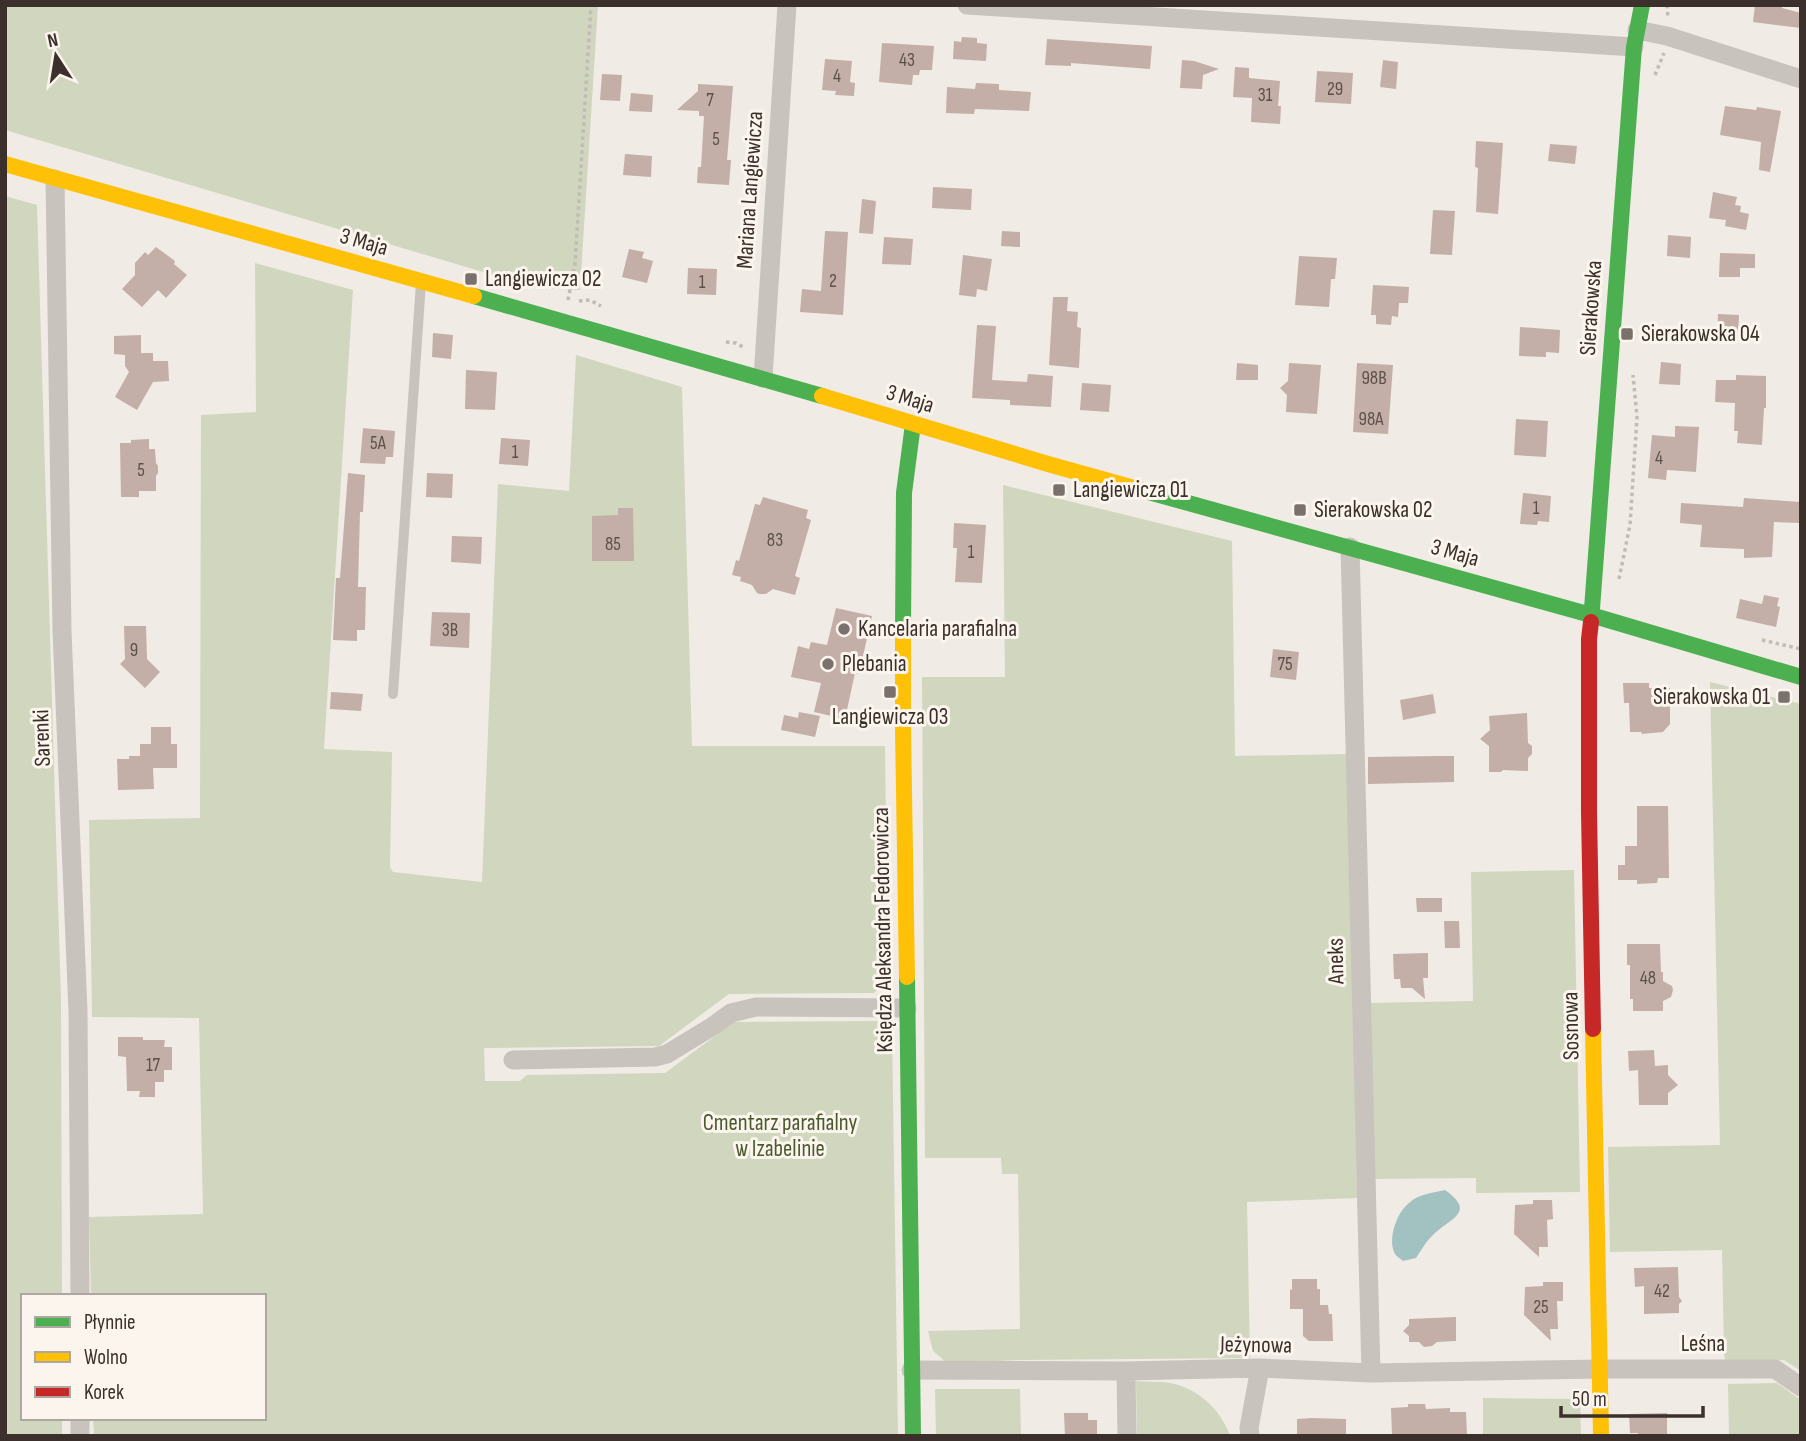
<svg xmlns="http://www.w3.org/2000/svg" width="1806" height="1441" viewBox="0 0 1806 1441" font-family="'Sofia Sans Condensed',sans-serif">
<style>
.green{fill:#d1d6bf}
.water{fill:#a1c2c1}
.building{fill:#c3afa7}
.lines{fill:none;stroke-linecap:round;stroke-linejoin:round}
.path{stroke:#c2bbb6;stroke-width:3.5;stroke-dasharray:3.5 3.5;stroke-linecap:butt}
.lane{stroke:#c9c3be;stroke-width:10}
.street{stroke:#c9c3be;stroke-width:19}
.fast{stroke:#4caf50;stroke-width:16}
.slow{stroke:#ffc107;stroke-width:16}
.jam{stroke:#c62828;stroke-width:16}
.poi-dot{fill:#7a716c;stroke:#fbf5ee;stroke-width:2.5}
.labels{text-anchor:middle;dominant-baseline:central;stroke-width:6;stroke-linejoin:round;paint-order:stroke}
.number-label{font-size:19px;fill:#5d504a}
.street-label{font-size:23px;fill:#3b302b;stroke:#fbf5ee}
.poi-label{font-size:23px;fill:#3b302b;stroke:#fbf5ee;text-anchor:start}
.park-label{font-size:23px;fill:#4a5a2e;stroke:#fbf5ee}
</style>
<rect width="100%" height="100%" fill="#f0ebe5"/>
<path class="green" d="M5 5H598L580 290 537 288 5 130Z
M5 196 37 205 61 1000 62 1296H23V1418H62V1436H5Z
M255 263 353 290 324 749 392 752 390 867 393 872 482 882 498 484 569 491 576 355 682 387 692 746H885L888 980 874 993 729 994 659 1046 484 1048 485 1081H520L527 1075 665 1073 734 1022 876 1021 892 1029 898 1436H94L93 1418H264V1296H91L89 1217 203 1214 199 1018 92 1017 89 820 200 818 201 415 256 412Z
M1003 485 1232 541 1235 756 1348 754 1357 1198 1247 1202 1250 1358 1021 1360 947 1363 933 1351 928 1331 1020 1329 1018 1174H1002L1001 1158H925L922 677H1005Z
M1710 682 1801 704V1371L1784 1360 1726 1363 1724 1355 1722 1250 1610 1252 1608 1147 1720 1145Z
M1574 870 1580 1192 1476 1193V1178L1372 1179 1368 1003 1473 1001 1471 872Z
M1136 1381C1147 1382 1159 1381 1170 1383 1197 1388 1221 1409 1230 1436H1137Z
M1777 1383 1801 1400V1436H1729L1728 1384Z
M935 1389H1020L1021 1436H936Z
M1483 1398 1580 1399 1581 1436H1483Z"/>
<path class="water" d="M1445 1190C1477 1213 1450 1218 1433 1235 1426 1241 1421 1251 1416 1258L1403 1261C1401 1259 1396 1256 1395 1254 1387 1239 1397 1212 1409 1203 1418 1194 1433 1193 1445 1190Z"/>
<path class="building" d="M1755 5H1782V8L1801 13V28L1753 22Z
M962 37 977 38V43L987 44 986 61 953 59 954 41 961 42Z
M1047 39 1152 46 1150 69 1071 63V66L1045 65Z
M882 43 934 46 932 70H920L919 75H913L912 85 879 82Z
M825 59 852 61 850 82 855 83 854 96 835 95 836 91 822 90Z
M1182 60 1194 61 1219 69 1203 75 1202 89 1180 88Z
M1383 60 1398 62 1396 89 1380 87Z
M1235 67 1249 68V78L1280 81 1278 106H1281L1280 124 1251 122 1252 98 1233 97Z
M1317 71 1353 73 1351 104 1315 102Z
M602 74 622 75 620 101 600 100Z
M976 83 999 84V90L1031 92 1029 111 975 109 974 114 946 113 947 87 975 89Z
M698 84 733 86 727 160H731L729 185 697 183 698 167H701L704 116H699V111L677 110 698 91Z
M631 93 653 95 652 112 629 111Z
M1725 106 1756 110 1757 107 1781 111 1770 172 1759 170 1761 142 1720 135Z
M1476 141 1503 143 1498 214 1476 212 1478 168 1475 167Z
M1550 144 1577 146 1575 164 1548 161Z
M625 154 652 156 651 177 623 175Z
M933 187 972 189 971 210 932 208Z
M1713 192 1737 197 1735 205 1741 206 1740 212 1749 214 1746 230 1725 226 1726 220 1709 218Z
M862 199 876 201 873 234 859 233Z
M1433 210 1455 211 1452 255 1430 254Z
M825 231 848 232 843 315 800 312 802 289 821 291Z
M1002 231 1020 232V247L1001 246Z
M1668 235 1691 237 1690 258 1667 256Z
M884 237 913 239 911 265 882 264Z
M156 247 175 261 174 264 187 275 166 298 158 290 142 307 122 289 135 275V263L145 252 148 255Z
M629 249 644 252 642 258 653 261 647 283 622 277Z
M1720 253 1755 254V268H1740V277H1719Z
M963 255 992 259 987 291 977 289 976 297 959 295Z
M1299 256 1337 258 1335 279H1331L1329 307 1295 305Z
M688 268 717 269 716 295 687 294Z
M1373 285 1409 287 1408 303H1399L1398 317 1392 316 1391 325 1376 324V315H1371Z
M1053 297H1068L1067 311 1078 312 1077 327 1081 328 1079 368 1049 365Z
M1718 314 1739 315 1738 338 1717 337Z
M977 325 996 326 992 380 1027 382 1028 374 1053 376 1051 407 1010 405V400L972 398Z
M1520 327 1560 330 1559 353 1546 352V357L1519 356Z
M433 333 453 335 451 359 432 357Z
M141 335V353H153V361H168L169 381 153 382 137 410 115 397 129 372 125 366V355L114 354V336Z
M1661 362 1681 364 1680 385 1659 384Z
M1237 363 1258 365V380H1236Z
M1289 363 1321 365 1317 414 1286 412 1287 395 1280 388 1288 381Z
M1357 363 1393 365 1388 434 1353 432Z
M466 370 497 372 495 410 465 409Z
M1736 375 1766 376V408H1764L1762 445 1737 443 1738 431H1734L1735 403 1715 402 1716 380H1736Z
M1082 383 1111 385 1109 412 1080 410Z
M1516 419 1548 421 1546 457 1514 455Z
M1675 426 1699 427 1696 472 1667 470 1666 480 1648 478 1652 435 1675 437Z
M363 428 395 431 393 457H386L385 464 360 463Z
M501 438 530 440 528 466 499 464Z
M149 439V449H155L156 463 158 466V473L156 476V491H139V497H121L120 443H131V440Z
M348 473 365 475 363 512H360L358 587H366L365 630H357V641L333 640 336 578H340Z
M427 473 453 474 452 498 426 497Z
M1523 493 1551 496 1549 522 1538 521 1537 525 1520 524Z
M763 497 808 510 806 518 811 520 795 576 800 578 795 595 773 589 766 594H759L757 593 752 585 740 581 741 577 732 575 736 560 739 561 755 504 760 505Z
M1744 498 1801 502V523L1774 522 1772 557 1744 558V549L1700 547 1702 525 1680 523 1681 503 1743 507Z
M618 508H633L634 561H592V516L618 515Z
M954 523 986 525 982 583 955 582 957 548H953Z
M452 536 482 537 481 564 451 562Z
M1764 595 1779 598 1777 606 1780 607 1776 627 1736 618 1740 599 1762 604Z
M836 608 872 616 859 674 855 673 845 719 814 712 821 683 791 677 798 646 809 649 811 642 827 645Z
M432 612 470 613 469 648 430 646Z
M124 626H146L147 659 160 672 145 688 120 664 125 659Z
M1273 649 1299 652 1296 680 1270 677Z
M1623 683H1649V688H1670V724L1663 732 1642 734 1641 732H1630L1629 703H1624Z
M331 692 363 694 361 711 330 709Z
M1433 694 1436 713 1403 720 1400 700Z
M799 712 820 716 815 737 781 730 784 715 798 718Z
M1527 713 1528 743 1532 746V754L1528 758V771L1503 770 1501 772H1489V746L1480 739 1490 730 1489 716Z
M151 727H171V744H177V768H153L154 789 118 790 117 759H129V756H140V744H151Z
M1439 756H1454V782L1368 784V757Z
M1637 806H1668L1669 878H1658L1657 883 1637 884V880H1618V865H1625V846H1637Z
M1416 898H1442V912H1417Z
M1444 921H1459L1460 948H1445Z
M1627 944H1660L1661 972H1663V981L1672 986 1673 990 1671 997 1663 1001V1011H1633V999H1630V965H1627Z
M1428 953V978H1423L1425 999 1412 988H1401L1400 979H1394L1393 954Z
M118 1037H143V1040H165L164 1047H172V1070H164V1082H155V1097H139L140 1091H127L126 1057 118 1056Z
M1654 1050 1655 1066 1668 1065V1075L1678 1085 1668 1093V1105H1639L1638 1070 1629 1071 1628 1051Z
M1533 1200H1552L1553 1219 1547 1220 1548 1247H1539V1257L1514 1234 1515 1205 1533 1204Z
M1678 1267 1679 1297 1682 1301 1679 1304V1313L1644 1314V1286L1635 1287 1634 1268Z
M1292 1279H1317V1289H1320V1305H1328L1329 1314H1332L1333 1341H1309L1303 1336V1309H1290V1289L1292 1290Z
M1543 1282H1563V1301H1557L1558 1329H1550L1551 1341 1524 1315 1525 1287 1543 1286Z
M1456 1317V1341L1437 1342 1432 1346 1424 1347 1419 1342H1409V1336L1403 1331 1409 1325V1319Z
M1408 1404H1425L1426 1409 1450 1408V1412H1466L1467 1436H1392L1391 1408 1408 1407Z
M1064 1413H1088V1420H1097V1436H1065Z
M1667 1413V1436H1638V1433H1630L1629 1414Z
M1312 1418 1346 1419V1436H1297V1419Z"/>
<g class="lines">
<path class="path" d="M1667 5 1668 18
M1655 75 1664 53
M568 300 575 264 591 5
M579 301 590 300 601 306
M726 342 736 343 745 348
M1619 579 1630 525 1637 417 1633 375
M1762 640 1801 649"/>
<path class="lane" d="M393 694 421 282"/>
<path class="street" d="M967 5 1634 47
M1637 30 1667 36 1801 79
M55 179 62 631 78 1011 80 1296
M763 378 787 5
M1350 547 1371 1373
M513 1060 655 1057 667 1054 713 1026 731 1013 756 1007 907 1008
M911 1370 1126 1371 1260 1368 1371 1373 1600 1369H1775L1801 1387
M1126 1371 1127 1436
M80 1418V1436
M1250 1436 1249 1428 1260 1368"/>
<path class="fast" d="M474 296 822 396
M1145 491 1591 615 1801 677
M1591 622 1634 47 1642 5
M903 632 904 493 913 424
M907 977 913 1436"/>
<path class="slow" d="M5 164 474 296
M822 396 1048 464 1145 491
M903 632V729L907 977
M1593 1029 1601 1436"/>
<path class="jam" d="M1591 622 1589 639V812L1593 1029"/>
</g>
<g class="poi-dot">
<rect x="464" y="272" width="14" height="14" rx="3.5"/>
<rect x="1620" y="327" width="14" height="14" rx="3.5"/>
<rect x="1052" y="483" width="14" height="14" rx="3.5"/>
<rect x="1293" y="503" width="14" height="14" rx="3.5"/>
<circle cx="844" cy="629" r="7"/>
<circle cx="828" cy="664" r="7"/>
<rect x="883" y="685" width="14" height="14" rx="3.5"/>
<rect x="1777" y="690" width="14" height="14" rx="3.5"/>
</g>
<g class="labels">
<g class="number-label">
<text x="907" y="60">43</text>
<text x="837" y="76">4</text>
<text x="1335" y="89">29</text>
<text x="1265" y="95">31</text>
<text x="710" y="100">7</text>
<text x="716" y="139">5</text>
<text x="833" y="281">2</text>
<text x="702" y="282">1</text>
<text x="1374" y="378">98B</text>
<text x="1371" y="419">98A</text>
<text x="378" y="443">5A</text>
<text x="515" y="452">1</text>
<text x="1659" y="458">4</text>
<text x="141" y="470">5</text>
<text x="1536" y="508">1</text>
<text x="775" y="540">83</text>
<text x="613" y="544">85</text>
<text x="971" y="552">1</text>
<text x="450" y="630">3B</text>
<text x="134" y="650">9</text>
<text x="1285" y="664">75</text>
<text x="1648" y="978">48</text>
<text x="153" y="1065">17</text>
<text x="1662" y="1291">42</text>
<text x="1541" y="1307">25</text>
</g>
<g class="street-label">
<text transform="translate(750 190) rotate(-86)">Mariana Langiewicza</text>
<text transform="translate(364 242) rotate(16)">3 Maja</text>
<text transform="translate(1591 308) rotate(-86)">Sierakowska</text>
<text transform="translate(910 399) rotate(17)">3 Maja</text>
<text transform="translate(1455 553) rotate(16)">3 Maja</text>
<text transform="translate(42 738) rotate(-92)">Sarenki</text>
<text transform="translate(883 930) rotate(-91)">Księdza Aleksandra Fedorowicza</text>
<text transform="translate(1336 961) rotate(-91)">Aneks</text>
<text transform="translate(1571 1026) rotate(-91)">Sosnowa</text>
<text x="1703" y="1344">Leśna</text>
<text transform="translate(1256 1345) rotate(1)">Jeżynowa</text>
</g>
<g class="poi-label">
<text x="485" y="279">Langiewicza 02</text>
<text x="1641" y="334">Sierakowska 04</text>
<text x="1073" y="490">Langiewicza 01</text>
<text x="1314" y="510">Sierakowska 02</text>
<text x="858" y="629">Kancelaria parafialna</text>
<text x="842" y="664">Plebania</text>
<text x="1770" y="697" text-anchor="end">Sierakowska 01</text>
<text x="890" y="717" text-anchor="middle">Langiewicza 03</text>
</g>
<g class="park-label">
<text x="780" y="1123">Cmentarz parafialny<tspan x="780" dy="26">w Izabelinie</tspan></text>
</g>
</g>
<rect width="1806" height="1441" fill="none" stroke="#3b302b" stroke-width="14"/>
<rect x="21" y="1294" width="245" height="126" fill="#fbf5ee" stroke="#aea6a0" stroke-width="2"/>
<rect x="35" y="1317" width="35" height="10" fill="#4caf50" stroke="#aea6a0" stroke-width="2"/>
<text x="84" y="1329" font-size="21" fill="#3b302b">Płynnie</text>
<rect x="35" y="1352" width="35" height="10" fill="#ffc107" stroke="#aea6a0" stroke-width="2"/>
<text x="84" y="1364" font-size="21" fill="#3b302b">Wolno</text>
<rect x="35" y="1387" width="35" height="10" fill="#c62828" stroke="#aea6a0" stroke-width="2"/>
<text x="84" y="1399" font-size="21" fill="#3b302b">Korek</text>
<g transform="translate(56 56) rotate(348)" stroke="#fbf5ee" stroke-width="5" paint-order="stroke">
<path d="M0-5L12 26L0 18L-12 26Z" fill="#3b302b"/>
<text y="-10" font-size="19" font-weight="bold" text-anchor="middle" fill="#3b302b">N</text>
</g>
<path d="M1561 1406v10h142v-10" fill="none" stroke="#3b302b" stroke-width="3.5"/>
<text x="1572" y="1406" font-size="21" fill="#3b302b" stroke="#fbf5ee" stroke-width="5" paint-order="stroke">50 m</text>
</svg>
